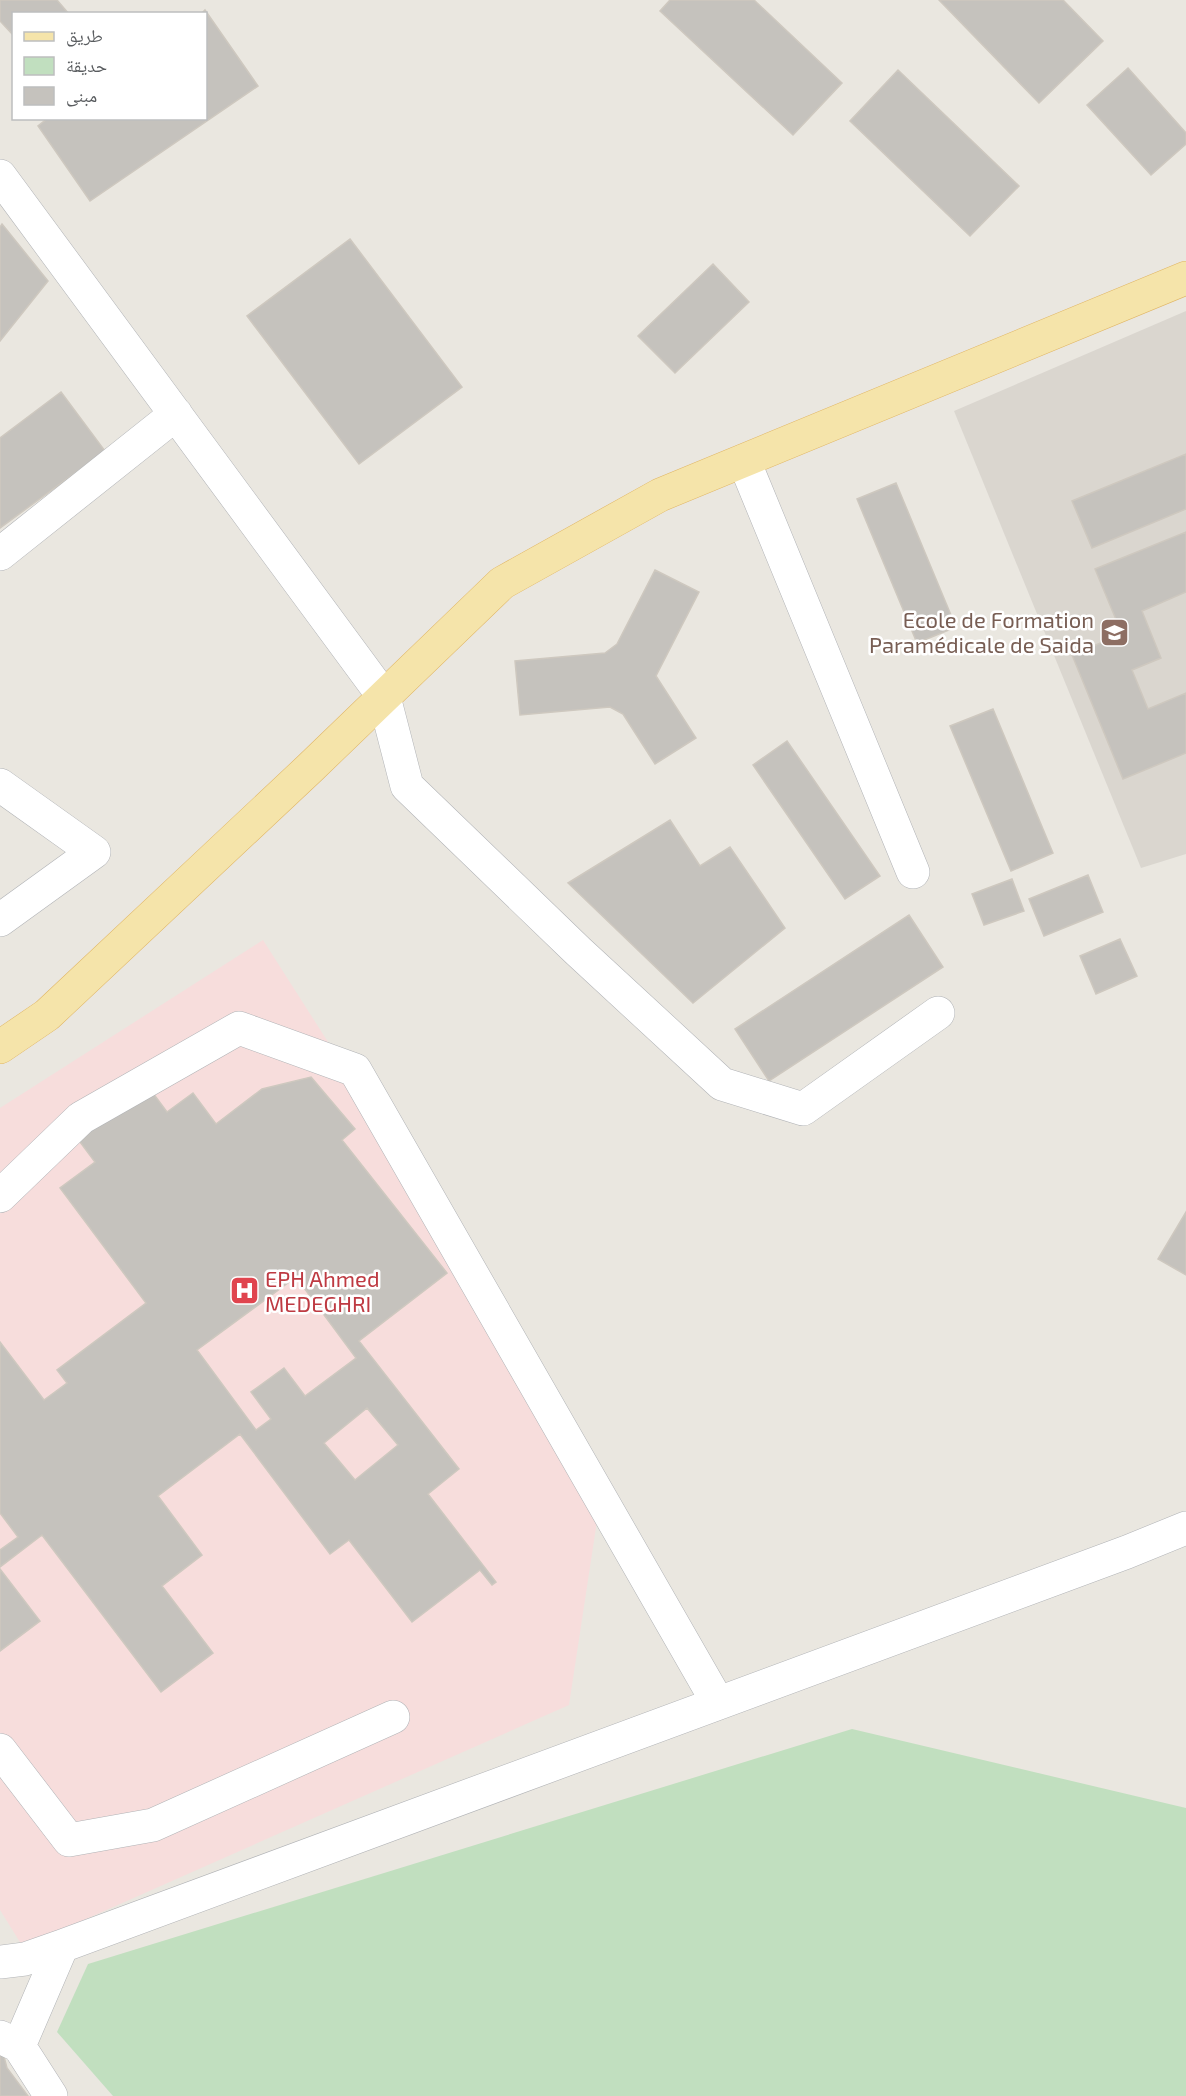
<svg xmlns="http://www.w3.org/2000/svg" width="1186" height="2096" viewBox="0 0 1186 2096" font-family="'Exo 2','Noto Naskh Arabic',sans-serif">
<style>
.education{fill:#dad6cf}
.medical{fill:#f7dddc}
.green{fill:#c1dfbf}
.building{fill:#c5c2bd;stroke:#cec8bf;stroke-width:1.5;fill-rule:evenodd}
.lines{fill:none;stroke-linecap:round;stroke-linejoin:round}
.minor-casing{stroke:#b1b3b6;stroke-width:34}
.major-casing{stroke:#e0b563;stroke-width:34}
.minor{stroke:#fff;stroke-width:33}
.major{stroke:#f5e4aa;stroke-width:33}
.labels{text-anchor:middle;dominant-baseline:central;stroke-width:5;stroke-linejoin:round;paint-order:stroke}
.education-label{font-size:22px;fill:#785e54;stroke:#fff;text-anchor:end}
.health-label{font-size:22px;fill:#be3a42;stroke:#fff;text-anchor:start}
</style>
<rect width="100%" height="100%" fill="#eae7e0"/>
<path class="education" d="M1186 311V854L1141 868 954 411Z"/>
<path class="medical" d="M263 940 604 1475 569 1705 23 1947 0 1910V1108Z"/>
<path class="green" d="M852 1729 1186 1808V2096H113L57 2032 88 1964Z"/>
<path class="building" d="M0 0H57L69 14H14V36L0 21Z
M670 0H754L842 83 793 135 660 11Z
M939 0H1063L1103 41 1039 103Z
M205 10 258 86 90 201 38 126 48 118H206V14H201Z
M1128 68 1186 133V144L1151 175 1087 105Z
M898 70 1019 186 970 236 850 121Z
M2 224 48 281 0 341V227Z
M350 239 462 387 359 464 247 316Z
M713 264 749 302 675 373 638 336Z
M61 392 105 451 0 528V438Z
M1186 454V509L1092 548 1072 501Z
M896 483 956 627 917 643 857 499Z
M1186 532V592L1142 611 1161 658 1132 670 1148 709 1186 693V753L1123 779 1072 655 1122 634 1095 569Z
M655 570 699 592 656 676 696 738 655 764 623 714 610 707 520 715 515 661 605 653 617 644Z
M993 709 1053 853 1011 871 950 726Z
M787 741 880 876 845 899 753 765Z
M670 820 700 866 730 847 785 928 693 1003 568 883Z
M1088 875 1103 912 1044 936 1029 899Z
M1012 879 1024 911 984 925 972 894Z
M909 915 943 967 769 1081 735 1029Z
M1120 939 1137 976 1096 994 1080 956Z
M311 1077 355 1129 342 1140 447 1273 359 1341 459 1469 428 1494 496 1582 492 1585 480 1570 412 1622 349 1540 330 1554 240 1434 158 1496 202 1555 162 1586 213 1653 161 1692 42 1535 0 1567V1550L18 1537 0 1513V1342L44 1400 67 1383 57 1370 146 1303 60 1188 95 1162 77 1138 147 1085 167 1112 193 1093 216 1124 262 1089ZM296 1277 356 1358 305 1396 284 1368 251 1392 271 1419 256 1430 197 1350ZM367 1408 398 1445 355 1480 324 1443Z
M1186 1212V1275L1158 1259Z
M0 1569 40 1621 0 1651Z
M0 2053H3L7 2068 28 2096H0Z"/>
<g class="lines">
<defs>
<path id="minor" d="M0 176 384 697 407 786 578 951 722 1084 803 1109 938 1013
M744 461 913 872
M0 554 176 414
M0 785 94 852 0 920
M0 1196 81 1118 239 1028 355 1070 718 1703
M0 1750 69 1840 153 1825 393 1717
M0 1962 25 1959 62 1946 1127 1552 1186 1528
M0 2037 19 2046 51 2096
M19 2046 62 1946"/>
<path id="major" d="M0 1047 47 1015 310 768 502 583 660 495 1186 278"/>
</defs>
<use href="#minor" class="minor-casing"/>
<use href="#major" class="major-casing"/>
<use href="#minor" class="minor"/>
<use href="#major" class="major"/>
</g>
<defs>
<symbol id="university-square" viewBox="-11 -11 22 22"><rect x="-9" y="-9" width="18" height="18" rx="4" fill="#8d6e63" stroke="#fff"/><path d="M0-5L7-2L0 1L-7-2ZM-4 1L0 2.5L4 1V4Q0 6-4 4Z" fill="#fff"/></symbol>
<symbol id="hospital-square" viewBox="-11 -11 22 22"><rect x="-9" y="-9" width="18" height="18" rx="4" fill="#e0444e" stroke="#fff"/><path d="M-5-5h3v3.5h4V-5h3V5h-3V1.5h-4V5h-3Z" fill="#fff"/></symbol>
</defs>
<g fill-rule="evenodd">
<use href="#university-square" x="1098" y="616" width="33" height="33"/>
<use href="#hospital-square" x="228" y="1274" width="33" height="33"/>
</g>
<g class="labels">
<g class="education-label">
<text x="1094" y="619">Ecole de Formation<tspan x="1094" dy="25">Paramédicale de Saida</tspan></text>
</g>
<g class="health-label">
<text x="265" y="1278">EPH Ahmed<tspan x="265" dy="25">MEDEGHRI</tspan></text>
</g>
</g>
<rect x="12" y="12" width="195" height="108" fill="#ffffff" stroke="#bdbebf" stroke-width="1.5"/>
<rect x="24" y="32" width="30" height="9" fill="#f5e4aa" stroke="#bdbebf" stroke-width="1.5"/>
<text x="66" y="42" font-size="18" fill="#595c5f">طريق</text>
<rect x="24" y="57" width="30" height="18" fill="#c1dfbf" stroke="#bdbebf" stroke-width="1.5"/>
<text x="66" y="72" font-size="18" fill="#595c5f">حديقة</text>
<rect x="24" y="87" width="30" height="18" fill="#c5c2bd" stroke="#bdbebf" stroke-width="1.5"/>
<text x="66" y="102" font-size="18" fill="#595c5f">مبنى</text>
</svg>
